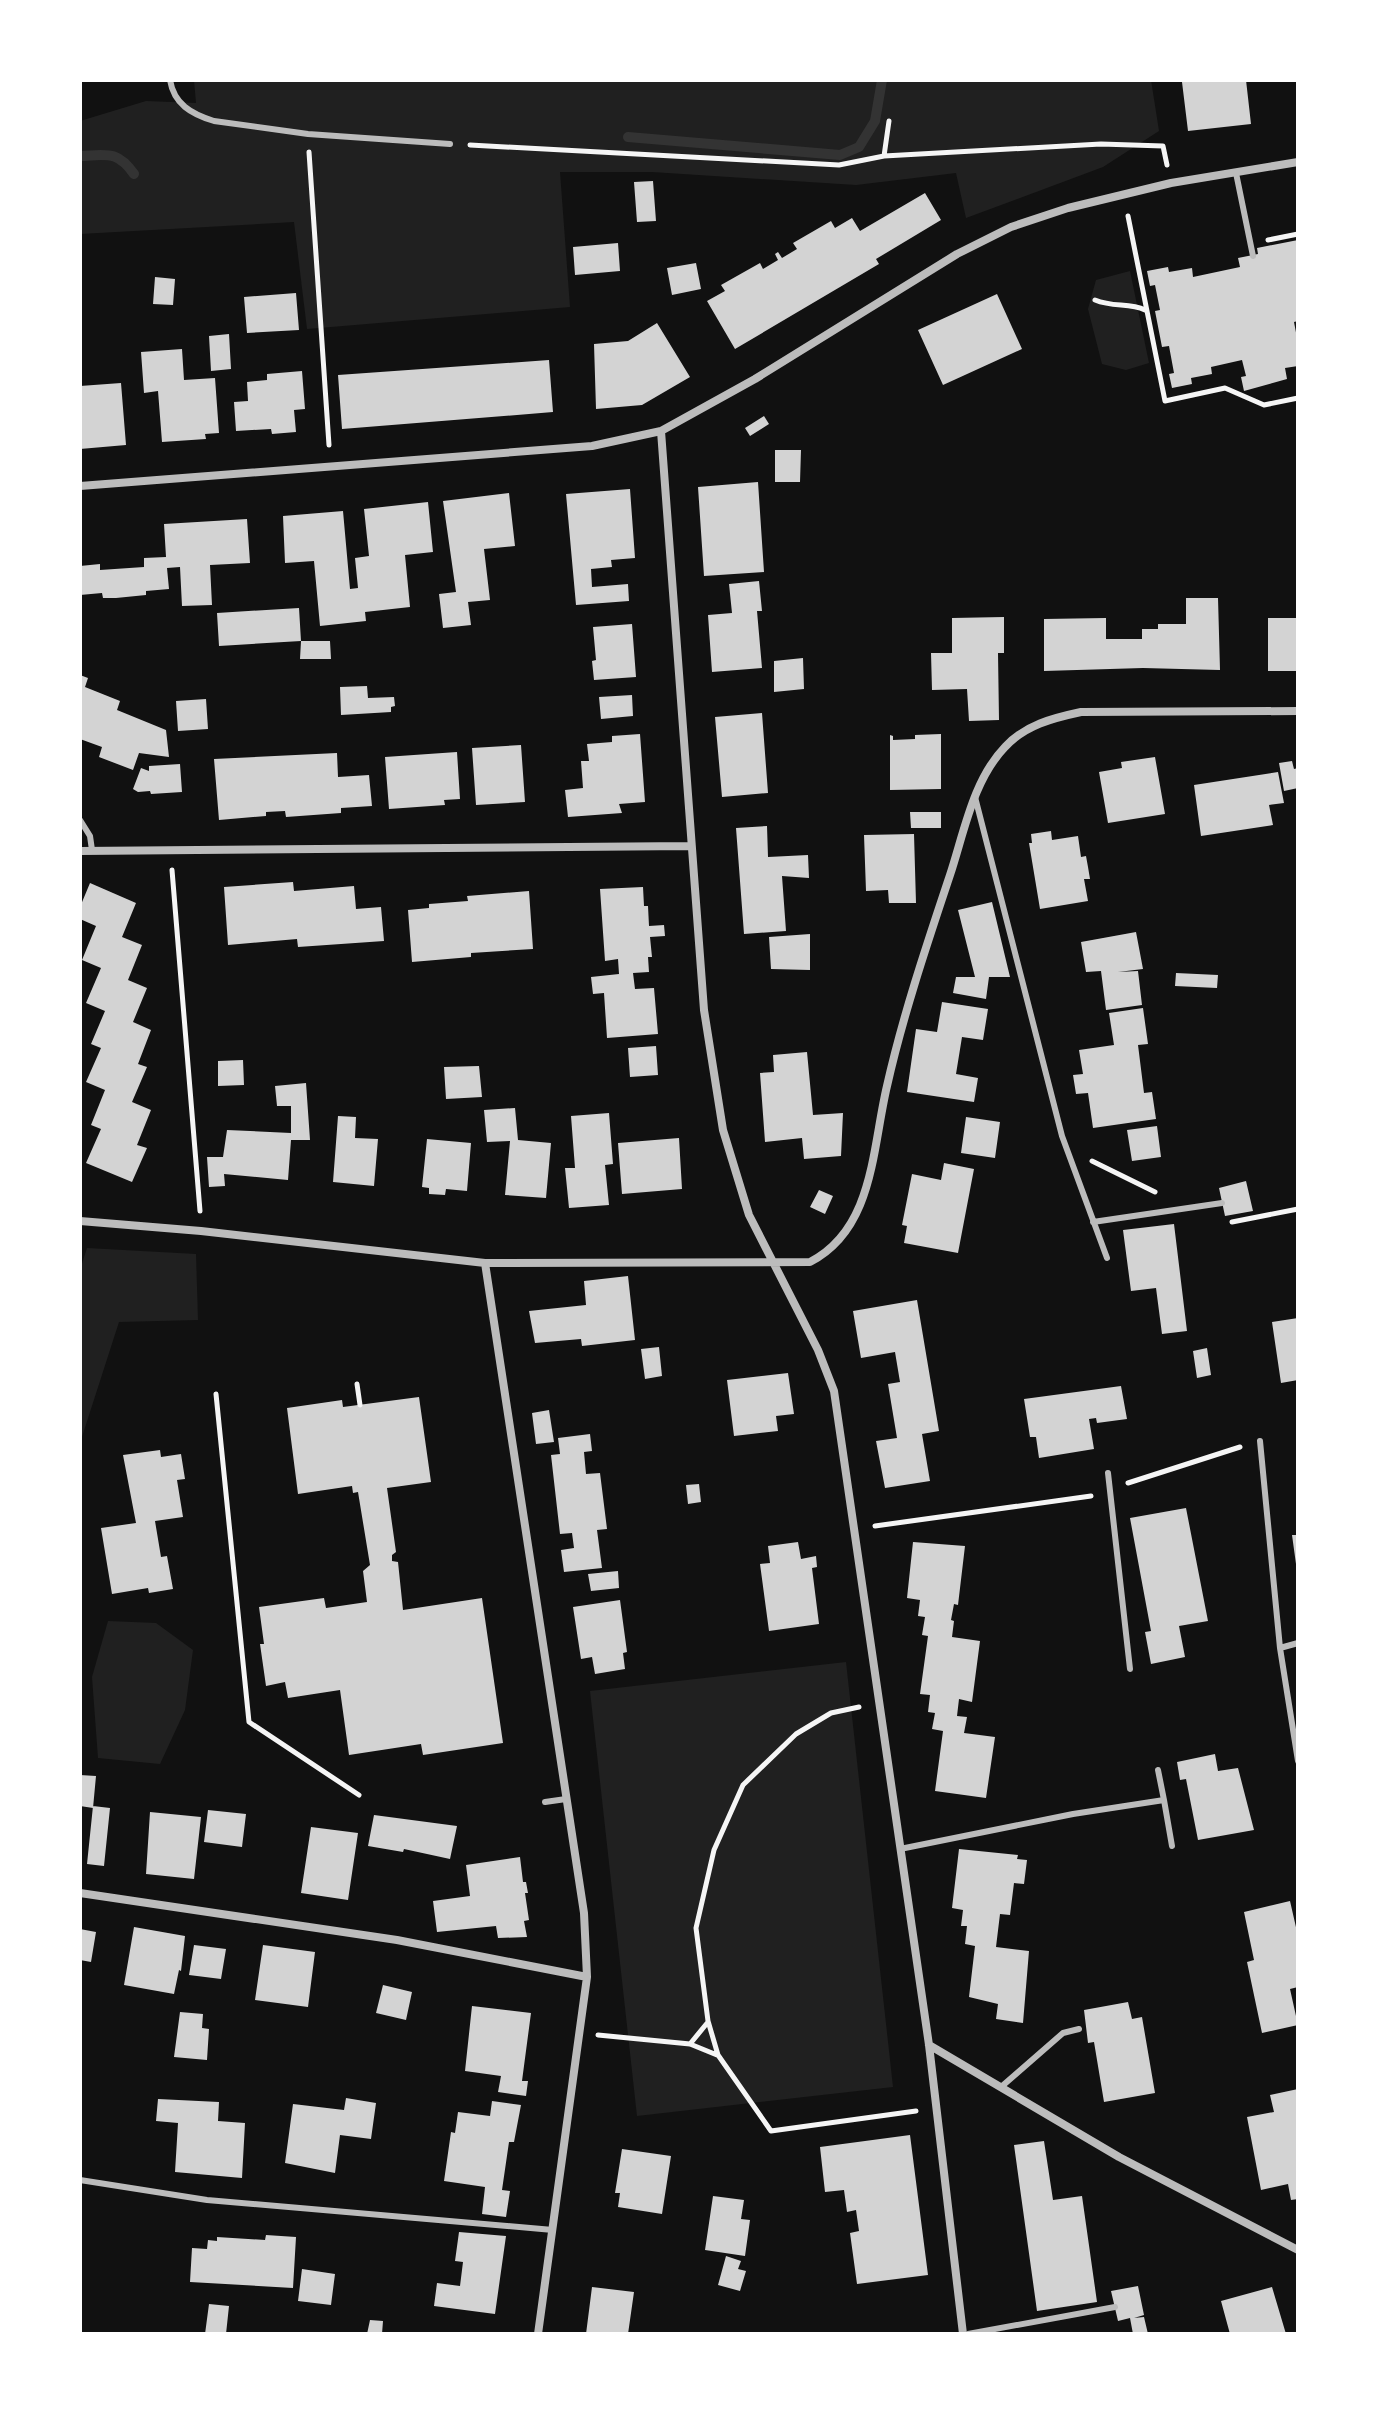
<svg xmlns="http://www.w3.org/2000/svg" width="1378" height="2414" viewBox="0 0 1378 2414" font-family="Literata,serif">
<style>
.green{fill:#202020}
.lines{fill:none;stroke-linecap:round;stroke-linejoin:round}
.stream{stroke:#333;stroke-width:10}
.building{fill:#d3d3d3}
.path{stroke:#f5f5f5;stroke-width:5}
.service{stroke:#bcbcbc;stroke-width:6}
.minor{stroke:#bcbcbc;stroke-width:8}
</style>
<rect width="100%" height="100%" fill="#111"/>
<path class="green" d="M194 80H1151L1159 131 1103 167 966 218 956 173 856 185 652 172H560L570 307 307 329 294 222 80 234V121L146 101 196 103Z
M1130 271 1149 363 1126 370 1102 364 1088 309 1096 280Z
M87 1248 196 1254 198 1320 119 1322 80 1443V1270Z
M108 1621 156 1623 193 1650 185 1710 160 1764 98 1758 92 1677Z
M846 1662 893 2087 637 2116 590 1691Z"/>
<g class="lines">
<path class="stream" d="M628 137 840 155 859 147 875 121 882 80
M80 156C107 155 117 150 134 174"/>
</g>
<path class="building" d="M1201 80H1246L1251 124 1188 131 1182 82Z
M653 181 656 221 637 222 634 182Z
M925 193 941 220 876 259 879 264 735 349 707 301 725 291 721 285 760 263 763 269 778 260 775 254 778 252 782 258 797 249 793 243 831 221 835 228 852 218 860 231Z
M1298 240V321L1294 322 1298 343V366L1285 368 1287 379 1244 391 1241 377 1246 376 1242 360 1211 367 1212 374 1191 378 1192 384 1172 388 1169 374 1174 373 1169 346 1162 347 1155 311 1160 310 1155 285 1150 286 1147 271 1168 267 1169 272 1192 268 1193 277 1240 267 1238 258 1258 254 1257 248Z
M618 243 620 271 575 275 573 247Z
M696 263 701 289 672 295 667 268Z
M155 277 175 279 173 305 153 304Z
M296 293 299 330 247 333 244 297Z
M997 294 1022 349 943 385 918 330Z
M657 323 690 377 642 405 596 409 594 344 628 341Z
M229 334 231 369 211 371 209 336Z
M182 349 184 380 215 378 219 433 205 434 206 439 162 442 158 391 144 393 141 352Z
M549 360 553 412 342 429 338 375Z
M302 371 305 409 294 410 296 432 272 434 271 429 236 431 234 402 248 401 247 382 267 380V374Z
M121 383 126 445 80 449V386Z
M764 416 769 424 750 436 745 428Z
M775 450H801L800 482H775Z
M758 482 764 572 704 576 698 487Z
M630 489 635 558 611 560 612 567 591 569 592 587 628 584 629 601 576 605 566 494Z
M509 493 515 546 484 549 490 600 468 602 471 625 443 628 439 594 456 592 443 501Z
M428 502 433 552 405 555 410 607 365 612 366 621 320 626 314 561 285 563 283 516 343 511 350 589 358 588 355 558 369 556 364 509Z
M247 519 250 563 210 565 212 605 182 606 180 567 167 568 169 589 146 591V595L116 598H103L102 593 80 595V566L100 564V570L144 567V558L166 557 164 524Z
M759 581 762 611H757L762 668 712 672 708 615 732 613 729 584Z
M1186 598H1218L1220 670 1143 668 1044 671V619L1106 618V639H1142V629H1158V624H1186Z
M299 608 301 641 219 646 217 613Z
M1004 617V653H998L999 720 969 721 967 689 932 690 931 653H952V618Z
M1268 618H1298V671H1268Z
M632 624 636 677 594 680 592 661 596 660 593 627Z
M301 641H330L331 659H300Z
M803 658 804 689 774 692V661Z
M80 675 88 678 85 687 120 701 117 710 166 730 169 757 139 753 133 770 99 757 102 747 80 739Z
M367 686 368 698 394 697 395 706 391 707V712L341 715 340 687Z
M632 695 633 716 601 719 599 697Z
M206 699 208 729 178 731 176 701Z
M762 713 768 793 722 797 715 717Z
M640 734 645 802 619 804 622 813 568 817 565 790 583 788 581 761H589L587 744 612 742V736Z
M941 734V789L890 790V735L893 736V740L915 739V735Z
M521 745 525 802 476 805 472 748Z
M457 752 460 799 444 800 445 805 389 809 385 757Z
M337 753 338 777 369 775 372 806 341 808V813L286 817 285 811 266 812V816L219 820 214 759Z
M1155 757 1165 814 1108 823 1099 772 1122 768 1121 762Z
M1292 761 1294 769 1298 768V788L1284 791 1279 763Z
M180 764 182 792 151 794 150 791 138 792 133 789 141 768 149 771V766Z
M1278 772 1284 803 1269 805 1273 825 1201 836 1194 785Z
M910 812H941V828H911Z
M767 826 768 857 808 855 809 878 782 876 786 931 744 934 736 828Z
M1051 831 1052 840 1078 836 1081 857 1086 856 1088 867 1090 879H1084L1088 901 1040 909 1029 843H1032L1031 834Z
M914 834 916 903H889L888 890 866 891 864 835Z
M293 882 294 891 354 886 356 909 381 907 384 941 298 947 297 939 228 945 224 887Z
M90 883 136 903 122 937 142 945 128 980 147 988 133 1022 151 1030 138 1064 147 1067 132 1102 151 1110 137 1145 147 1148 132 1182 86 1163 101 1129 91 1125 105 1090 86 1082 101 1048 91 1044 105 1011 86 1003 101 968 82 960 96 926 80 919V907Z
M643 887 644 906H648L649 926 664 925 665 936 650 937 652 957H648L649 972 633 973 635 989 654 988 658 1034 607 1038 604 993 593 994 591 977 619 974 618 959 605 961 600 889Z
M529 891 533 949 471 953V957L412 962 408 910 429 908V904L468 901 467 896Z
M992 902 1010 977H989L986 999 953 993 956 977H975L958 910Z
M1136 932 1143 969 1118 972 1138 971 1142 1005 1106 1010 1101 971 1086 972 1081 942Z
M810 934V970L771 969 769 937Z
M1176 973 1218 975 1217 988 1175 986Z
M942 1002 988 1009 983 1040 962 1037 956 1074 978 1078 974 1102 907 1092 916 1029 937 1032Z
M1143 1008 1148 1044 1138 1045 1144 1093 1152 1092 1156 1119 1093 1128 1088 1093 1076 1094 1073 1075 1083 1074 1079 1050 1114 1045 1109 1013Z
M656 1046 658 1075 630 1077 628 1048Z
M807 1052 813 1115 843 1113 841 1156 804 1159 802 1138 765 1142 760 1073 774 1072 773 1055Z
M243 1060 244 1085 218 1086V1061Z
M479 1066 482 1097 446 1099 444 1067Z
M306 1083 310 1140H291L288 1180 224 1174 225 1186 209 1187 207 1157H223L227 1130 291 1133V1106H277L275 1086Z
M515 1108 518 1140 551 1143 546 1198 505 1195 510 1141 487 1142 484 1110Z
M609 1113 613 1164 605 1165 609 1205 569 1208 565 1168H575L571 1116Z
M338 1116 356 1117 355 1138 378 1139 374 1186 333 1182Z
M966 1117 1000 1122 995 1158 961 1153Z
M1157 1126 1161 1157 1132 1161 1127 1130Z
M679 1138 682 1189 622 1194 618 1143Z
M427 1139 471 1143 467 1191 446 1189 445 1195 429 1194V1188L422 1187Z
M944 1163 974 1169 958 1253 904 1243 907 1226 902 1225 912 1174 941 1180Z
M1246 1181 1253 1211 1225 1216 1219 1188Z
M819 1190 833 1196 825 1214 810 1207Z
M1174 1224 1187 1331 1162 1334 1156 1288 1131 1291 1123 1230Z
M628 1276 635 1340 582 1346 581 1339 535 1343 529 1311 586 1305 584 1281Z
M917 1300 939 1431 922 1434 930 1481 885 1488 876 1441 897 1438 888 1384 900 1382 895 1352 861 1358 853 1311Z
M1298 1318V1380L1281 1383 1272 1322Z
M659 1347 662 1376 645 1379 641 1349Z
M1207 1348 1211 1375 1197 1378 1193 1351Z
M788 1373 794 1414 776 1416 778 1431 734 1436 727 1380Z
M1121 1386 1127 1419 1097 1423 1096 1418 1089 1419 1094 1449 1039 1458 1036 1437H1030L1024 1399Z
M419 1397 431 1482 387 1488 396 1552 392 1555V1561L398 1562 403 1610 482 1598 503 1743 423 1755 421 1744 349 1755 340 1690 288 1698 285 1682 266 1686 260 1644H264L259 1607 324 1598 326 1608 367 1602 363 1571 370 1565 358 1492 353 1493 352 1486 298 1494 287 1408 342 1400 343 1407Z
M549 1410 554 1442 536 1444 532 1413Z
M590 1434 592 1451 584 1452 586 1474 600 1473 607 1529 597 1530 602 1568 564 1572 561 1550 574 1548 572 1533 560 1534 551 1455 560 1454 558 1438Z
M160 1450 161 1457 181 1454 185 1479 177 1480 183 1517 155 1521 161 1557 167 1556 173 1589 149 1593 148 1588 112 1594 101 1528 136 1523 123 1455Z
M699 1484 701 1502 688 1504 686 1485Z
M1186 1508 1208 1621 1179 1626 1185 1657 1151 1664 1145 1632 1151 1631 1130 1518Z
M1292 1535H1298V1564H1296Z
M798 1542 801 1559 816 1556 817 1567 812 1568 819 1624 769 1631 760 1564 770 1563 768 1546Z
M913 1542 965 1546 958 1605 954 1604 951 1620 954 1621 952 1637 980 1641 972 1702 959 1699 957 1716 967 1717 964 1733 995 1737 986 1798 935 1791 943 1731 932 1729 935 1713 928 1712 930 1695 920 1694 928 1636 922 1635 925 1617 918 1616 920 1600 907 1598Z
M618 1571 619 1588 591 1591 588 1574Z
M620 1600 627 1652 623 1653 625 1669 595 1674 592 1657 581 1659 573 1607Z
M1215 1754 1218 1771 1238 1768 1254 1830 1198 1840 1186 1779 1180 1780 1177 1762Z
M80 1775 96 1776 93 1808 80 1806Z
M93 1806 110 1808 104 1866 87 1864Z
M208 1810 246 1814 242 1847 204 1842Z
M150 1812 201 1817 194 1879 146 1874Z
M374 1815 457 1826 450 1859 404 1849 403 1852 368 1846Z
M311 1827 358 1833 348 1900 301 1893Z
M959 1849 1018 1855 1017 1859 1027 1860 1024 1884 1014 1883 1010 1915 1000 1914 996 1947 1029 1951 1023 2023 996 2019 998 2004 969 1997 975 1946 965 1944 967 1926H961L963 1910 952 1908Z
M520 1857 523 1882H526L528 1893H525L529 1920 524 1921 527 1937 498 1938 496 1926 437 1932 433 1901 470 1896 466 1865Z
M1290 1901 1298 1936V1987L1290 1989 1298 2025 1262 2033 1247 1962 1254 1960 1244 1912Z
M134 1927 185 1936 181 1971 179 1970 174 1994 124 1985Z
M80 1929 96 1932 91 1962 80 1960Z
M194 1945 226 1949 221 1979 189 1975Z
M263 1945 315 1952 308 2007 255 2000Z
M383 1985 412 1992 406 2020 376 2013Z
M1128 2002 1132 2019 1142 2017 1155 2093 1104 2102 1094 2042 1088 2043 1084 2010Z
M472 2006 531 2013 522 2081H528L526 2096 498 2092 501 2076 465 2071Z
M180 2012 203 2014 202 2028 209 2029 207 2060 174 2057Z
M1298 2089V2199L1291 2200 1288 2184 1261 2190 1247 2117 1274 2112 1270 2095Z
M346 2098 376 2103 371 2139 340 2135 335 2173 285 2163 293 2104 344 2110Z
M158 2099 219 2102 218 2121 245 2123 242 2178 175 2172 178 2123 156 2121Z
M492 2101 521 2105 514 2142H509L502 2190 510 2191 506 2217 482 2214 485 2187 444 2181 451 2132 455 2133 458 2112 490 2116Z
M910 2135 928 2275 857 2284 850 2233 859 2231 856 2210 847 2212 844 2190 825 2192 820 2147Z
M1044 2141 1053 2200 1082 2196 1097 2302 1037 2311 1014 2145Z
M622 2149 671 2156 662 2214 618 2207 620 2193H615Z
M713 2196 744 2200 741 2219 750 2220 745 2256 705 2250Z
M459 2232 506 2236 495 2314 434 2306 437 2283 460 2286 463 2262 455 2261Z
M266 2235 296 2237 293 2288 190 2282 192 2248 207 2249 208 2240 217 2241V2237L265 2240Z
M726 2256 741 2261 738 2269 746 2271 740 2291 718 2285Z
M302 2269 335 2274 331 2305 298 2301Z
M1138 2286 1144 2315 1134 2318 1144 2317 1148 2334H1133L1130 2318 1118 2321 1111 2291Z
M592 2287 634 2292 628 2334H586Z
M1272 2287 1286 2334H1230L1221 2301Z
M209 2304 229 2306 226 2334H205Z
M370 2320 383 2321 382 2334H367Z"/>
<g class="lines">
<path class="path" d="M889 121 884 156 1101 144 1163 146 1167 165
M470 145 839 165 884 156
M309 152 329 445
M1128 216 1165 401 1225 388 1264 405 1298 398
M1268 240 1298 234
M1095 300C1114 308 1129 302 1145 310
M172 870 200 1211
M1092 1161 1155 1192
M1232 1222 1298 1209
M357 1384 360 1405
M216 1394 249 1722 359 1795
M1128 1483 1240 1447
M875 1526 1091 1496
M859 1707 831 1713 796 1734 743 1785 714 1850 696 1928 708 2021 718 2055 771 2131 916 2111
M598 2035 690 2044 717 2055
M690 2044 708 2022"/>
<path class="service" d="M170 80C174 104 191 114 214 121L308 134 450 144
M1236 173 1253 256
M975 797 1062 1136 1107 1258
M80 820 90 836 92 850
M1093 1222 1222 1203
M1260 1441 1280 1648 1298 1761
M1108 1473 1130 1669
M1280 1648 1298 1643
M1158 1770 1164 1800
M545 1802 566 1799
M900 1849 1073 1814 1164 1800 1172 1846
M1001 2087 1063 2033 1079 2029
M80 2180 207 2200 553 2230
M968 2334 1115 2307"/>
<path class="minor" d="M661 431 704 1010 723 1130 749 1215 818 1350 834 1391 929 2045 963 2334
M80 486 592 446 661 431 755 379 957 254 1011 227 1068 208 1171 183 1298 162
M80 851 690 846
M80 1221 201 1231 485 1263 810 1262C874 1229 872 1149 887 1086 903 1015 927 944 950 875 964 833 973 780 1005 747 1025 725 1053 718 1081 712L1298 711
M485 1263 584 1913 587 1977 538 2334
M80 1893 397 1940 587 1977
M929 2045 1119 2157 1298 2250"/>
</g>
<rect width="1378" height="2414" fill="none" stroke="#ffffff" stroke-width="164"/>
</svg>
